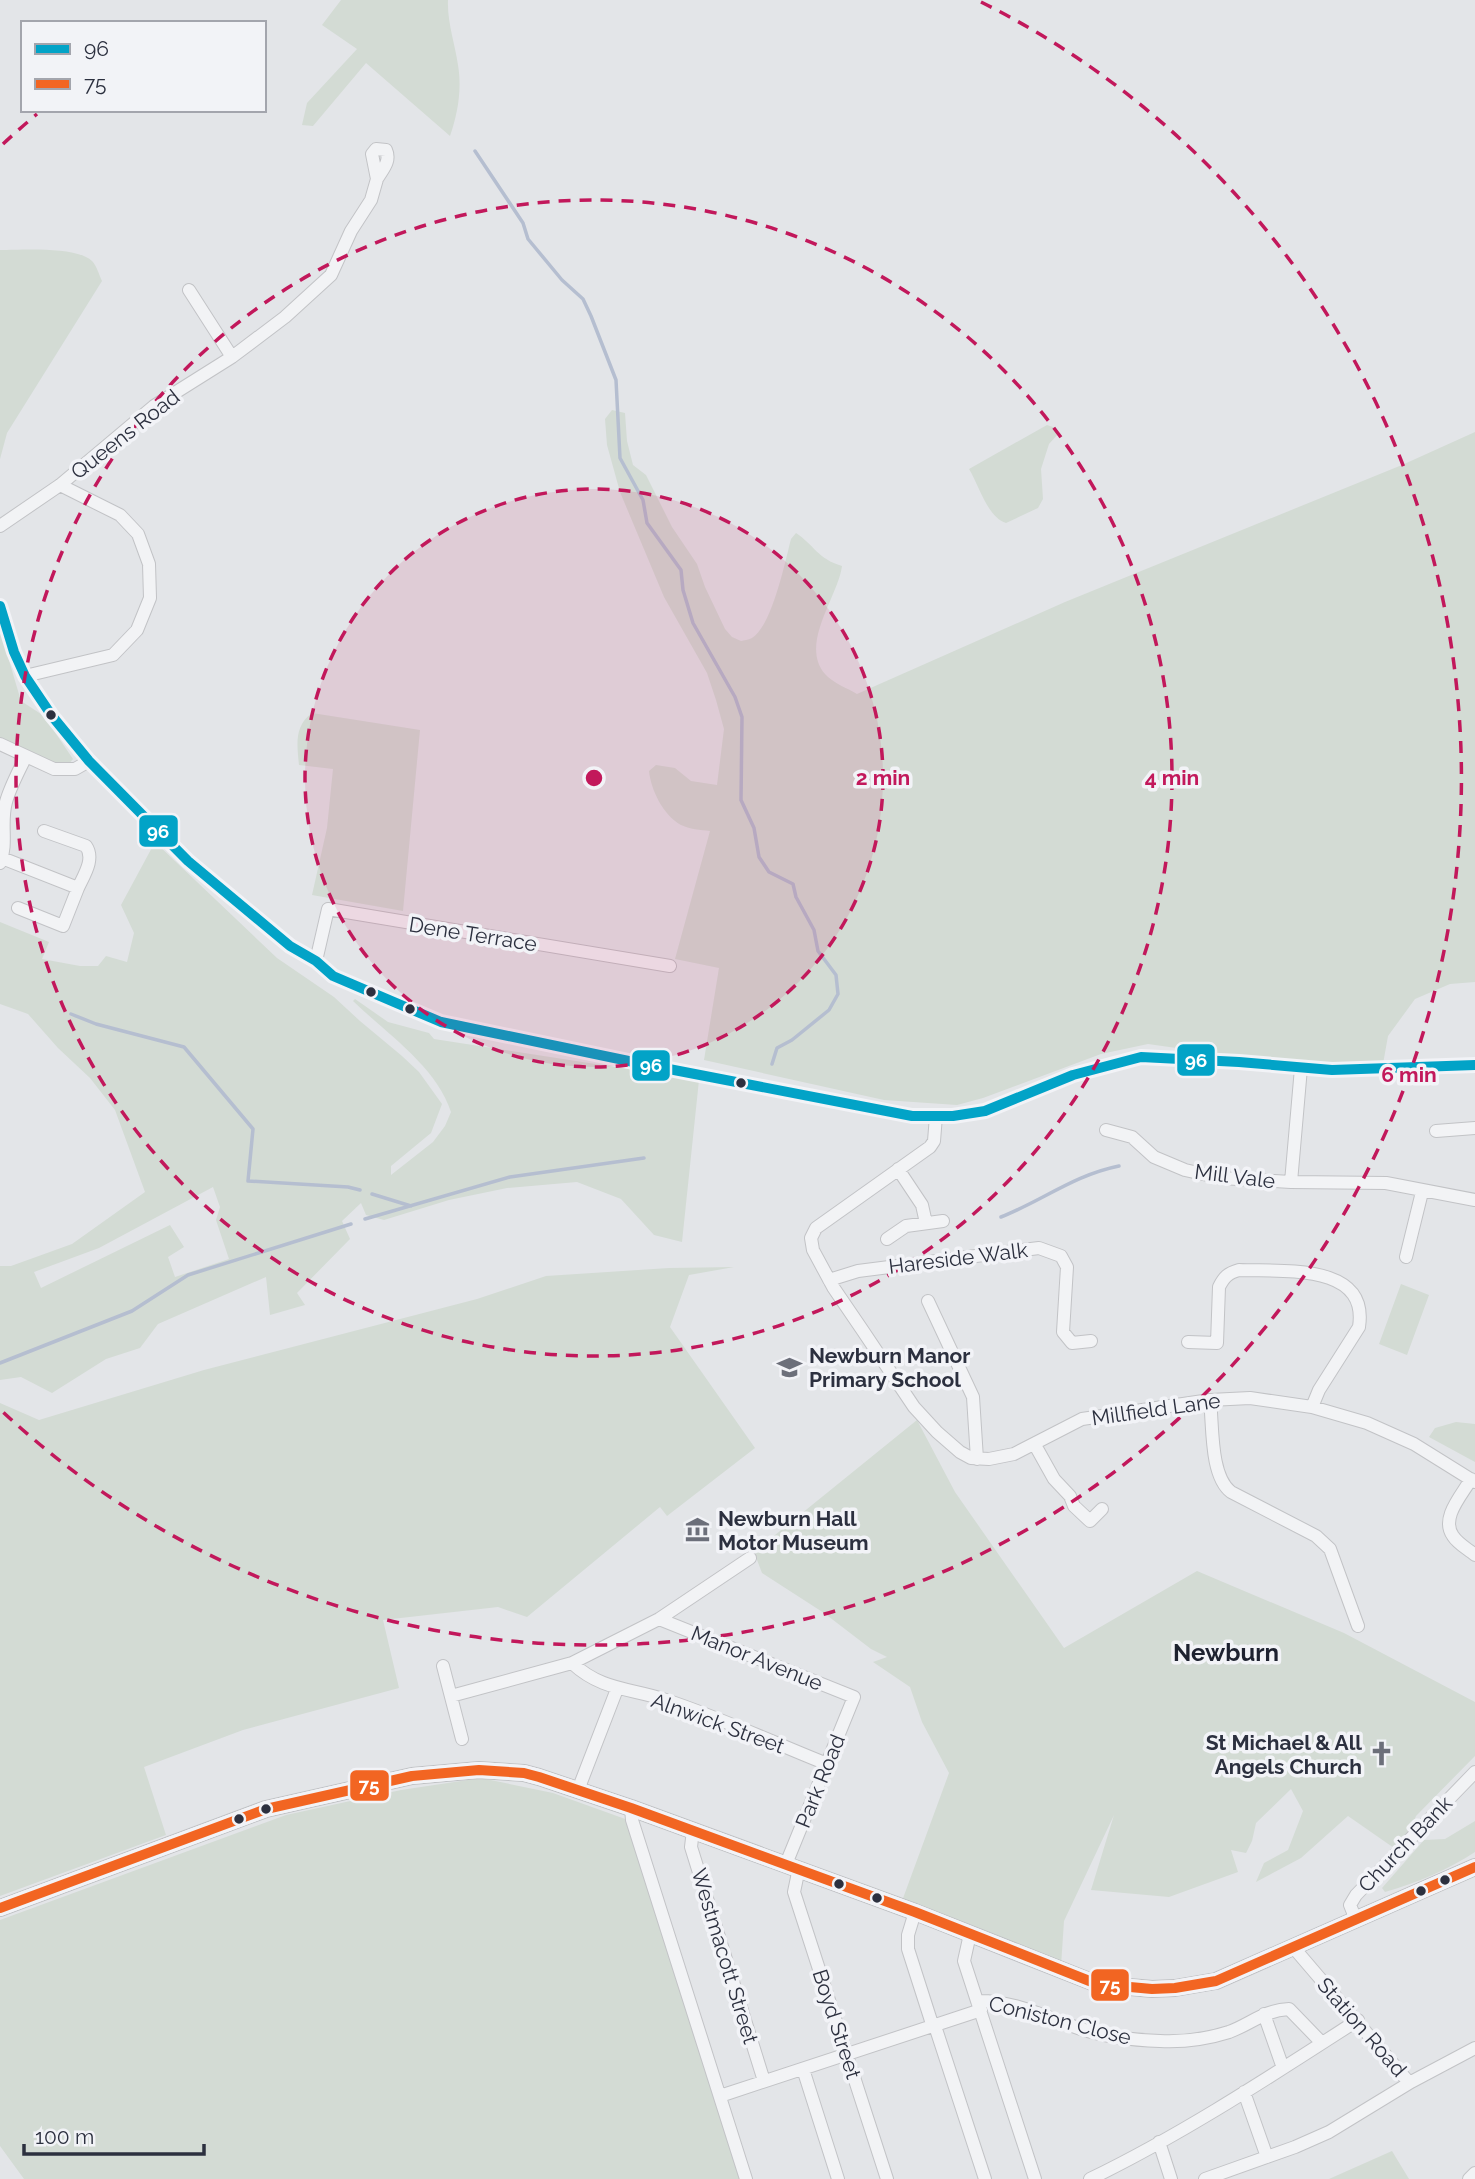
<svg xmlns="http://www.w3.org/2000/svg" width="1475" height="2179" viewBox="0 0 1475 2179" font-family="Raleway,sans-serif">
<style>
.green{fill:#d3dbd4;fill-rule:evenodd}
.lines{fill:none;stroke-linecap:round;stroke-linejoin:round}
.stream{stroke:#b5bed0;stroke-width:3.5}
.minor-casing{stroke:#c2c3c6;stroke-width:14}
.major-casing{stroke:#c0c2c5;stroke-width:18}
.minor{stroke:#f2f3f5;stroke-width:12}
.major{stroke:#f6f6f7;stroke-width:16}
.bus-1-casing{stroke:#f2f3f7;stroke-width:16}
.bus-2-casing{stroke:#f2f3f7;stroke-width:16}
.bus-1{stroke:#02a3c7;stroke-width:10}
.bus-2{stroke:#f26522;stroke-width:10}
.ring{fill:none;stroke:#c2185b;stroke-width:3.5;stroke-dasharray:12 9}
.bus-dot{fill:#2c303f;stroke:#f2f3f7;stroke-width:2.5}
.labels{text-anchor:middle;dominant-baseline:central;stroke-width:7;stroke-linejoin:round;paint-order:stroke}
.street-label{font-size:21px;fill:#2c303f;stroke:#f2f3f7}
.poi-label{font-size:21px;font-weight:bold;fill:#2c303f;stroke:#f2f3f7;text-anchor:start}
.quarter-label{font-size:24px;font-weight:bold;fill:#1e2230;stroke:#f2f3f7}
.centre{fill:#c2185b;stroke:#f2f3f7;stroke-width:3.5}
.ring-label{font-size:21px;text-anchor:middle;font-weight:bold;fill:#c2185b;stroke:#f2f3f7;stroke-width:7;stroke-linejoin:round;paint-order:stroke}
.line-badge{stroke:#f2f3f7;stroke-width:2.5}
.badge-label{font-size:19px;text-anchor:middle;font-weight:bold;fill:#fff}
</style>
<rect width="100%" height="100%" fill="#e3e5e8"/>
<path class="green" d="M341 0H448C447 22 455 44 458 65 462 89 458 113 450 136L366 63 313 126 302 125 307 103 357 49 322 25Z
M0 250C22 250 76 246 92 261 97 266 99 275 102 281L7 433 0 459Z
M612 410 625 413 627 441 633 465 646 475 672 527 697 564 705 587 725 629 732 637 741 641C744 640 748 640 752 638 772 626 785 562 791 539L796 533C814 545 818 559 842 566 838 597 799 644 825 674 833 683 847 688 857 694L1065 602 1402 465 1475 432V982L1450 984 1415 999 1388 1036 1383 1064 1275 1062 1148 1044 1101 1054 983 1098 957 1105 884 1100 704 1060 719 968 675 959 710 831C701 830 689 829 681 825 663 815 651 790 649 771L656 765 675 768 691 781 717 785 724 729 716 700 707 673 664 597 620 492 607 445 605 419Z
M1047 425 1056 428 1058 434 1049 444 1041 469 1043 499 1038 508 1006 523C987 517 979 485 969 469Z
M0 630 21 701 44 716 73 759 68 765 53 763 0 739Z
M312 713 420 730 403 911 312 895 327 828 333 769 299 765C297 745 294 726 312 713Z
M155 842 277 958 334 997 360 1021 402 1056 419 1072 442 1104 431 1133 391 1166V1175L433 1142 445 1126 451 1112C436 1066 387 1034 353 1001L355 999 388 1022 429 1033 434 1039 699 1080 682 1242 654 1235 621 1199 577 1182 507 1188 449 1200 384 1220 366 1215 361 1203 342 1221 350 1239 297 1293 305 1305 270 1315 266 1277 158 1324 140 1348 106 1359 52 1393 21 1377 0 1380V1266H11L72 1244 145 1192 115 1110 90 1078 58 1048 28 1014 0 1004V922L49 942 42 959 80 966H98L106 956 127 962 134 933 121 905ZM213 1187 220 1207 216 1220 229 1259 175 1277 168 1257 184 1247 170 1225 41 1288 34 1272 99 1248Z
M734 1267 689 1275 670 1327 755 1448 667 1516 660 1507 527 1617 498 1607 383 1620 399 1688 243 1730 144 1767 166 1835 0 1896V1403L39 1420 204 1370 477 1299 546 1276 669 1268Z
M1401 1284 1429 1295 1407 1355 1379 1344Z
M917 1420 955 1492 1064 1648 1197 1571 1344 1633 1475 1702V1756L1416 1816 1411 1828 1394 1848 1348 1816 1301 1858 1256 1882 1264 1863 1288 1850 1303 1811 1291 1789 1256 1823 1252 1841 1246 1853 1231 1850 1238 1872 1169 1897 1091 1890 1114 1815 1064 1921 1061 1966 902 1901 949 1773 922 1722 910 1687 873 1662 887 1657 871 1649 824 1613 762 1573 754 1552Z
M1456 1422 1475 1424V1462L1429 1437 1435 1428Z
M481 1778 553 1793 628 1820 742 2179H24L0 2146V1920L286 1815 401 1790Z
M1475 1821V1852C1448 1870 1416 1883 1385 1892L1382 1888 1424 1840 1445 1839Z
M1392 2151 1409 2179H1329Z"/>
<g class="lines">
<path class="stream" d="M475 151 523 223 528 239 562 280 583 299 591 316 616 380 620 458 643 500 647 523 681 570 683 590 693 623 735 697 742 717 741 800 754 828 759 857 769 872 793 884 796 897 814 930 818 951 836 975 838 994 829 1010 792 1040 777 1048 772 1064
M71 1014 96 1024 184 1047 253 1129 248 1181 348 1187 360 1190
M372 1194 411 1206
M1001 1217C1042 1201 1074 1175 1119 1166
M365 1219 510 1177 644 1158
M0 1363 132 1311 188 1275 351 1224"/>
<defs>
<path id="minor" d="M189 290 232 357
M0 526 60 485 154 406 232 357 285 317 331 275 351 231 371 200 377 179 372 154 376 149 386 150C391 161 383 169 377 179
M0 606 14 652 25 676 52 716 89 761 188 861 290 946 316 961 333 976 441 1022 643 1064 912 1116H953L985 1111 1073 1075 1141 1057 1239 1062 1332 1070 1475 1065
M25 676 113 655 137 630 150 598 149 564 138 534 120 515 60 485
M0 744 54 769H75L89 761
M2 858 78 888C84 875 95 859 86 846L44 831
M0 863C8 843 0 823 6 802 10 787 19 771 26 756
M18 908 63 926 78 888
M316 961 328 909 670 966
M936 1116 934 1141 930 1147 816 1228 811 1238 813 1250 833 1287 863 1331 914 1407 937 1432 960 1452 971 1458 989 1459 1014 1454 1082 1419 1210 1400 1250 1398 1312 1407 1367 1423 1414 1444 1475 1482
M1106 1130 1132 1137 1154 1157 1185 1170 1221 1178 1291 1182 1386 1183 1475 1200
M1436 1131 1475 1128
M898 1169 922 1205 926 1223
M1291 1182 1301 1068
M887 1239 906 1226 943 1221
M1406 1257 1422 1192
M829 1280 858 1271 1039 1248 1061 1256 1067 1267 1063 1332 1072 1343 1091 1341
M928 1301 973 1397 977 1459
M1188 1342 1217 1343 1219 1287C1224 1277 1228 1273 1239 1270 1281 1272 1369 1262 1359 1327L1319 1390 1312 1407
M1210 1400C1213 1426 1210 1476 1231 1492L1316 1536 1330 1549 1358 1626
M1035 1445 1054 1479 1070 1496 1074 1506 1090 1521 1102 1509
M1471 1479C1462 1495 1440 1518 1453 1536 1458 1544 1468 1549 1475 1555
M659 1619 854 1697 786 1864
M572 1663C602 1691 631 1688 666 1700 721 1718 774 1743 827 1764
M443 1666 462 1739
M451 1696 572 1663 659 1619 750 1558
M578 1790 617 1689
M631 1808 632 1820 746 2179
M693 1830 691 1847 764 2081
M799 1868 794 1892 887 2179
M915 1912 908 1935V1949L933 2027
M1356 1920 1350 1905 1356 1895 1475 1772
M970 1934 964 1961 1035 2179
M1294 1948 1406 2079 1411 2082
M977 2001C1013 2000 1047 2018 1081 2029 1106 2037 1133 2040 1160 2041 1183 2042 1207 2039 1229 2032 1251 2024 1264 2010 1289 2009L1322 2043
M1264 2014 1283 2068
M935 2026 985 2179
M803 2069 838 2179
M1244 2092 1267 2157
M720 2096 981 2010
M1159 2142 1171 2179
M1090 2179C1183 2134 1271 2076 1358 2020
M1205 2179 1295 2147 1329 2132 1411 2082 1475 2048
M1469 2179 1475 2173"/>
<path id="major" d="M0 1908 266 1809 412 1776 479 1770 524 1773 539 1777 631 1808 915 1912 1097 1984 1152 1989 1175 1988 1216 1981 1475 1867"/>
</defs>
<use href="#minor" class="minor-casing"/>
<use href="#major" class="major-casing"/>
<use href="#minor" class="minor"/>
<use href="#major" class="major"/>
<defs>
<path id="bus-1" d="M0 606 14 652 25 676 52 716 89 761 188 861 290 946 316 961 333 976 441 1022 643 1064 912 1116H953L985 1111 1073 1075 1141 1057 1239 1062 1332 1070 1475 1065"/>
<path id="bus-2" d="M0 1908 266 1809 412 1776 479 1770 524 1773 539 1777 631 1808 915 1912 1097 1984 1152 1989 1175 1988 1216 1981 1475 1867"/>
</defs>
<use href="#bus-1" class="bus-1-casing"/>
<use href="#bus-2" class="bus-2-casing"/>
<use href="#bus-1" class="bus-1"/>
<use href="#bus-2" class="bus-2"/>
</g>
<circle cx="594" cy="778" r="289" fill="#c2185b" fill-opacity=".12"/>
<g class="ring">
<circle cx="594" cy="778" r="289"/>
<circle cx="594" cy="778" r="578"/>
<path d="M3 144A867 867 0 0 1 37 114M981 2A867 867 0 1 1 3 1412"/>
</g>
<defs>
<symbol id="school-bare" viewBox="-9 -9 18 18"><path d="M0-5L7-2L0 1L-7-2ZM-4 1L0 2.5L4 1V4Q0 6-4 4Z" fill="#6c6f7a" stroke="#f2f3f7" stroke-width="2.5" paint-order="stroke"/></symbol>
<symbol id="museum-bare" viewBox="-9 -9 18 18"><path d="M0-6L6-3V-2H-6V-3ZM-5-1h2V3h-2ZM-1-1h2V3h-2ZM3-1h2V3H3ZM-6 4H6V6H-6Z" fill="#6c6f7a" stroke="#f2f3f7" stroke-width="2.5" paint-order="stroke"/></symbol>
<symbol id="church-bare" viewBox="-9 -9 18 18"><path d="M-1.2-6h2.4v3.5h3.3v2.4h-3.3V6h-2.4V-.1h-3.3v-2.4h3.3Z" fill="#6c6f7a" stroke="#f2f3f7" stroke-width="2.5" paint-order="stroke"/></symbol>
</defs>
<g fill-rule="evenodd">
<use href="#school-bare" x="772" y="1350" width="35" height="35"/>
<use href="#museum-bare" x="680" y="1512" width="35" height="35"/>
<use href="#church-bare" x="1364" y="1736" width="35" height="35"/>
</g>
<g class="bus-dot">
<circle cx="51" cy="715" r="6"/>
<circle cx="371" cy="992" r="6"/>
<circle cx="410" cy="1009" r="6"/>
<circle cx="741" cy="1083" r="6"/>
<circle cx="266" cy="1809" r="6"/>
<circle cx="239" cy="1819" r="6"/>
<circle cx="1445" cy="1880" r="6"/>
<circle cx="839" cy="1884" r="6"/>
<circle cx="1421" cy="1891" r="6"/>
<circle cx="877" cy="1898" r="6"/>
</g>
<g class="labels">
<g class="street-label">
<text transform="translate(125 434) rotate(-38)">Queens Road</text>
<text transform="translate(473 934) rotate(9)">Dene Terrace</text>
<text transform="translate(1235 1176) rotate(7)">Mill Vale</text>
<text transform="translate(958 1258) rotate(-7)">Hareside Walk</text>
<text transform="translate(1156 1409) rotate(-8)">Millfield Lane</text>
<text transform="translate(757 1658) rotate(22)">Manor Avenue</text>
<text transform="translate(718 1723) rotate(20)">Alnwick Street</text>
<text transform="translate(820 1781) rotate(-68)">Park Road</text>
<text transform="translate(1405 1844) rotate(-46)">Church Bank</text>
<text transform="translate(725 1956) rotate(73)">Westmacott Street</text>
<text transform="translate(1060 2020) rotate(14)">Coniston Close</text>
<text transform="translate(837 2024) rotate(72)">Boyd Street</text>
<text transform="translate(1362 2027) rotate(49)">Station Road</text>
</g>
<g class="poi-label">
<text x="809" y="1355">Newburn Manor<tspan x="809" dy="24">Primary School</tspan></text>
<text x="718" y="1518">Newburn Hall<tspan x="718" dy="24">Motor Museum</tspan></text>
<text x="1362" y="1742" text-anchor="end">St Michael &amp; All<tspan x="1362" dy="24">Angels Church</tspan></text>
</g>
<g class="quarter-label">
<text x="1226" y="1652">Newburn</text>
</g>
</g>
<circle cx="594" cy="778" r="10" class="centre"/>
<g class="ring-label">
<text x="883" y="785">2 min</text>
<text x="1172" y="785">4 min</text>
<text x="1409" y="1082">6 min</text>
</g>
<g class="line-badge">
<rect x="138" y="814" width="41" height="34" rx="7" fill="#02a3c7"/>
<rect x="1176" y="1043" width="40" height="34" rx="7" fill="#02a3c7"/>
<rect x="631" y="1049" width="40" height="33" rx="7" fill="#02a3c7"/>
<rect x="349" y="1769" width="41" height="33" rx="7" fill="#f26522"/>
<rect x="1090" y="1968" width="40" height="34" rx="7" fill="#f26522"/>
</g>
<g class="badge-label">
<text x="158" y="838">96</text>
<text x="1196" y="1067">96</text>
<text x="651" y="1072">96</text>
<text x="369" y="1792">75</text>
<text x="1110" y="1992">75</text>
</g>
<rect x="21" y="21" width="245" height="91" fill="#f2f3f7" stroke="#a3a5ad" stroke-width="2"/>
<rect x="35" y="44" width="35" height="10" fill="#02a3c7" stroke="#a3a5ad" stroke-width="2"/>
<text x="84" y="56" font-size="21" fill="#2c303f">96</text>
<rect x="35" y="79" width="35" height="10" fill="#f26522" stroke="#a3a5ad" stroke-width="2"/>
<text x="84" y="91" font-size="21" fill="#2c303f">75</text>
<path d="M24 2144v10h180v-10" fill="none" stroke="#2c303f" stroke-width="3.5"/>
<text x="35" y="2144" font-size="21" fill="#2c303f" stroke="#f2f3f7" stroke-width="5" paint-order="stroke">100 m</text>
</svg>
